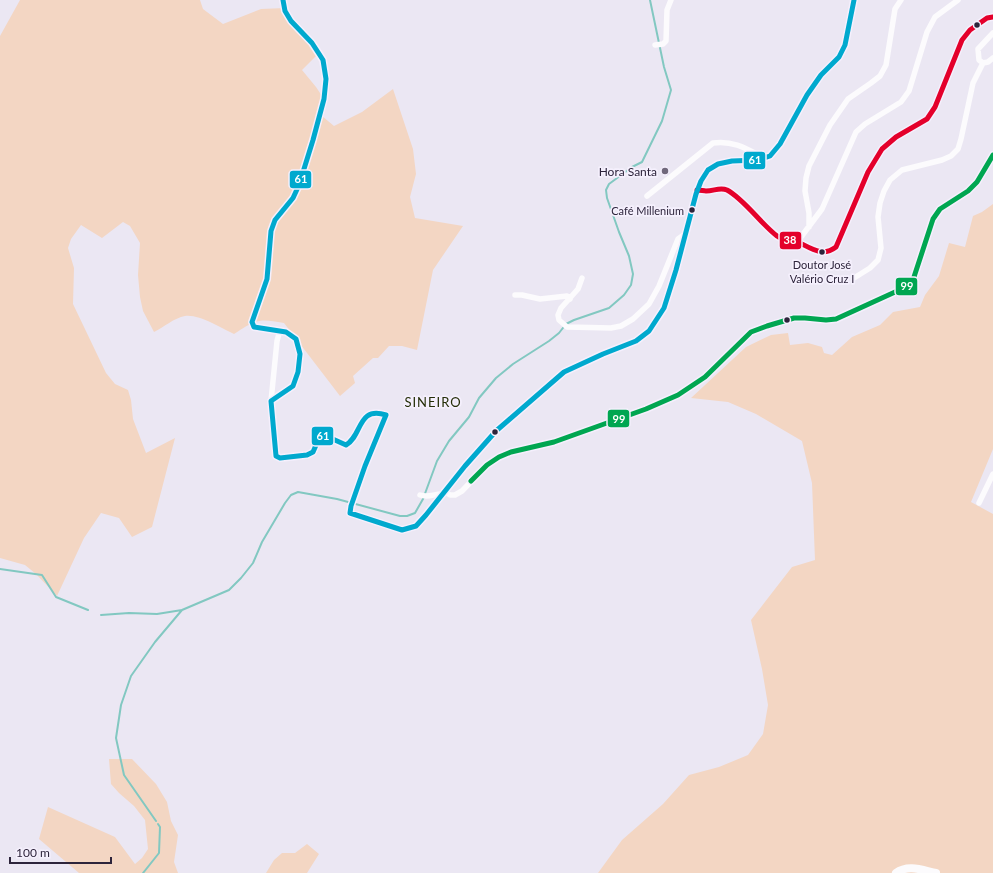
<svg xmlns="http://www.w3.org/2000/svg" width="993" height="873" viewBox="0 0 993 873" font-family="Lato,sans-serif">
<style>
.green{fill:#f3d6c3}
.lines{fill:none;stroke-linecap:round;stroke-linejoin:round}
.stream{stroke:#82c8c1;stroke-width:2}
.minor{stroke:#fcfbfd;stroke-width:5.5}
.secondary{stroke:#fcfbfd;stroke-width:8}
.bus-1-casing{stroke:#f5f0fd;stroke-width:8}
.bus-2-casing{stroke:#f5f0fd;stroke-width:8}
.bus-3-casing{stroke:#f5f0fd;stroke-width:8}
.bus-1{stroke:#e4002b;stroke-width:5}
.bus-2{stroke:#00a651;stroke-width:5}
.bus-3{stroke:#00a9ce;stroke-width:5}
.bus-dot{fill:#2d243b;stroke:#f5f0fd;stroke-width:1.5}
.poi-dot{fill:#70687b;stroke:#f5f0fd;stroke-width:1.5}
.labels{text-anchor:middle;dominant-baseline:central;stroke-width:3.5;stroke-linejoin:round;paint-order:stroke}
.bus-label{font-size:11px;fill:#2d243b;stroke:#f5f0fd;text-anchor:end}
.poi-label{font-size:12px;fill:#2d243b;stroke:#f5f0fd;text-anchor:end}
.neighbourhood-label{font-size:13px;letter-spacing:1px;fill:#242e07;stroke:#f5f0fd}
.line-badge{stroke:#f5f0fd;stroke-width:1.5}
.badge-label{font-size:11px;text-anchor:middle;font-weight:bold;fill:#fff}
</style>
<rect width="100%" height="100%" fill="#ebe7f3"/>
<path class="green" d="M20 0H200L203 9 223 24 261 9 285 8 298 33 311 44 317 55 302 70 316 87 322 96V116L334 126 362 112 393 89 413 149 416 174 410 197 415 218 463 226 433 270 417 350 402 346H389L378 358H373L353 376 355 383 340 396 284 323C258 318 256 320 234 334 221 328 199 314 185 316 174 318 164 327 154 332L143 311 140 297 138 275 140 243 130 226 123 222 102 238 81 225 71 239 68 248 74 268 73 304 106 373 115 384 128 390 131 400 133 419 146 453 175 438 152 527 132 537 119 518 101 513 84 538 57 596 36 574 25 565 0 558V36Z
M993 204V449L971 502 993 514V873H598L622 840 663 804 689 775 719 767 748 755 763 734 768 705 762 669 751 620 792 567 815 560 812 483 802 441 756 414 728 402 691 398 746 347 771 335 788 333 790 345 808 343 822 347 824 353 832 355 852 337 880 325 893 312 920 307 925 295 939 276 949 243 965 247 973 216 982 212Z
M109 759H132L156 784 167 802 171 821 178 835 174 862 178 873H79L39 839 48 807 115 837 135 864 142 858 148 849 145 820 134 806 119 793 111 784Z
M307 844 319 854 307 873H266L274 860 282 853H295Z"/>
<g class="lines">
<path class="stream" d="M0 569 42 575 56 597 88 610
M101 615 129 613 157 614 182 610
M156 821 124 775 116 738 121 705 131 676 155 642 182 610 229 590 241 578 253 563 262 542 285 503 291 495 298 492 337 499 400 516H407L415 513 423 499 437 461 449 441 469 417 479 398 496 378 513 364 549 341 559 333 566 324 574 320 609 308 624 295 631 285 633 274 629 256 619 232 607 198 606 190 609 184 632 167 642 162 662 121 671 90 664 67 650 0
M143 873 159 853 160 827 158 824"/>
<path class="minor" d="M283 0 285 11 291 21 312 43 323 60 326 79 324 99 313 140 299 185 293 198 275 220 271 231 267 279 252 322 254 327 286 332 296 339 300 354 298 372 293 386 271 401 276 456 280 458 307 455 313 452 320 436H326L346 445C363 435 357 406 386 415L365 466 351 506 350 513 402 530 416 526 426 515 465 466 496 431 564 372 603 354 636 341 649 331 664 308 676 270 696 194 701 181 708 170 718 164 732 161 758 160 770 156 780 144 807 95 821 75 839 57 845 45 854 0
M655 45 663 44 666 41 667 10 671 0
M983 63 979 60 978 49 993 33
M697 190C700 190 704 191 706 191 714 191 720 187 727 190 744 199 761 224 777 236 784 241 793 239 800 243 812 249 823 257 836 247L868 172 882 149 896 137 927 119 935 107 962 40 970 30 987 18 993 17
M647 196 713 143C733 140 747 149 764 158
M809 227V213L805 191 806 178 809 166 830 125 848 99 871 83 880 76 886 65 895 9 901 0
M798 241 822 209 856 132 865 124 901 102 909 91 927 32 935 17 958 0
M582 278 578 289 561 308 558 315 559 320 567 327 611 328 621 326 633 319 649 304 659 286 678 239 685 234
M854 278 870 268 878 260 881 248 878 217 880 203 884 191 890 180 902 170 942 160 951 156 958 149 961 139 973 83 983 63 988 62 993 58
M515 295H522L540 299 567 296 570 299
M271 401 277 341 280 330
M444 491 450 495H455L462 491 487 465 499 457 511 452 554 442 646 409 678 395 705 377 751 332 767 326 794 318H805L826 320 836 319 906 287 913 280 933 219 940 209 968 191 977 182 993 155
M420 495C429 498 433 494 442 494
M979 503 993 474"/>
<path class="secondary" d="M896 873C908 864 922 870 936 873"/>
<defs>
<path id="bus-1" d="M697 190C700 190 704 191 706 191 714 191 720 187 727 190 744 199 761 224 777 236 784 241 793 239 800 243 812 249 823 257 836 247L868 172 882 149 896 137 927 119 935 107 962 40 970 30 987 18 993 17"/>
<path id="bus-2" d="M471 481 487 465 499 457 511 452 554 442 646 409 678 395 705 377 751 332 767 326 794 318H805L826 320 836 319 906 287 913 280 933 219 940 209 968 191 977 182 993 155"/>
<path id="bus-3" d="M283 0 285 11 291 21 312 43 323 60 326 79 324 99 313 140 299 185 293 198 275 220 271 231 267 279 252 322 254 327 286 332 296 339 300 354 298 372 293 386 271 401 276 456 280 458 307 455 313 452 320 436H326L346 445C363 435 357 406 386 415L365 466 351 506 350 513 402 530 416 526 426 515 465 466 496 431 564 372 603 354 636 341 649 331 664 308 676 270 696 194 701 181 708 170 718 164 732 161 758 160 770 156 780 144 807 95 821 75 839 57 845 45 854 0"/>
</defs>
<use href="#bus-1" class="bus-1-casing"/>
<use href="#bus-2" class="bus-2-casing"/>
<use href="#bus-3" class="bus-3-casing"/>
<use href="#bus-1" class="bus-1"/>
<use href="#bus-2" class="bus-2"/>
<use href="#bus-3" class="bus-3"/>
</g>
<g class="bus-dot">
<circle cx="977" cy="25" r="3.5"/>
<circle cx="692" cy="210" r="3.5"/>
<circle cx="822" cy="252" r="3.5"/>
<circle cx="787" cy="320" r="3.5"/>
<circle cx="495" cy="432" r="3.5"/>
</g>
<circle class="poi-dot" cx="665" cy="171" r="4"/>
<g class="labels">
<g class="bus-label">
<text x="684" y="210">Café Millenium</text>
<text x="822" y="264" text-anchor="middle">Doutor José<tspan x="822" dy="14">Valério Cruz I</tspan></text>
</g>
<g class="poi-label">
<text x="657" y="171">Hora Santa</text>
</g>
<g class="neighbourhood-label">
<text x="433" y="402">SINEIRO</text>
</g>
</g>
<g class="line-badge">
<rect x="743" y="151" width="23" height="19" rx="4" fill="#00a9ce"/>
<rect x="289" y="170" width="23" height="19" rx="4" fill="#00a9ce"/>
<rect x="779" y="231" width="23" height="19" rx="4" fill="#e4002b"/>
<rect x="895" y="277" width="23" height="19" rx="4" fill="#00a651"/>
<rect x="607" y="409" width="23" height="19" rx="4" fill="#00a651"/>
<rect x="311" y="426" width="23" height="20" rx="4" fill="#00a9ce"/>
</g>
<g class="badge-label">
<text x="755" y="164">61</text>
<text x="301" y="183">61</text>
<text x="790" y="244">38</text>
<text x="907" y="290">99</text>
<text x="619" y="423">99</text>
<text x="323" y="440">61</text>
</g>
<path d="M10 857v6h101v-6" fill="none" stroke="#2d243b" stroke-width="2"/>
<text x="16" y="857" font-size="12" fill="#2d243b" stroke="#f5f0fd" stroke-width="3" paint-order="stroke">100 m</text>
</svg>
